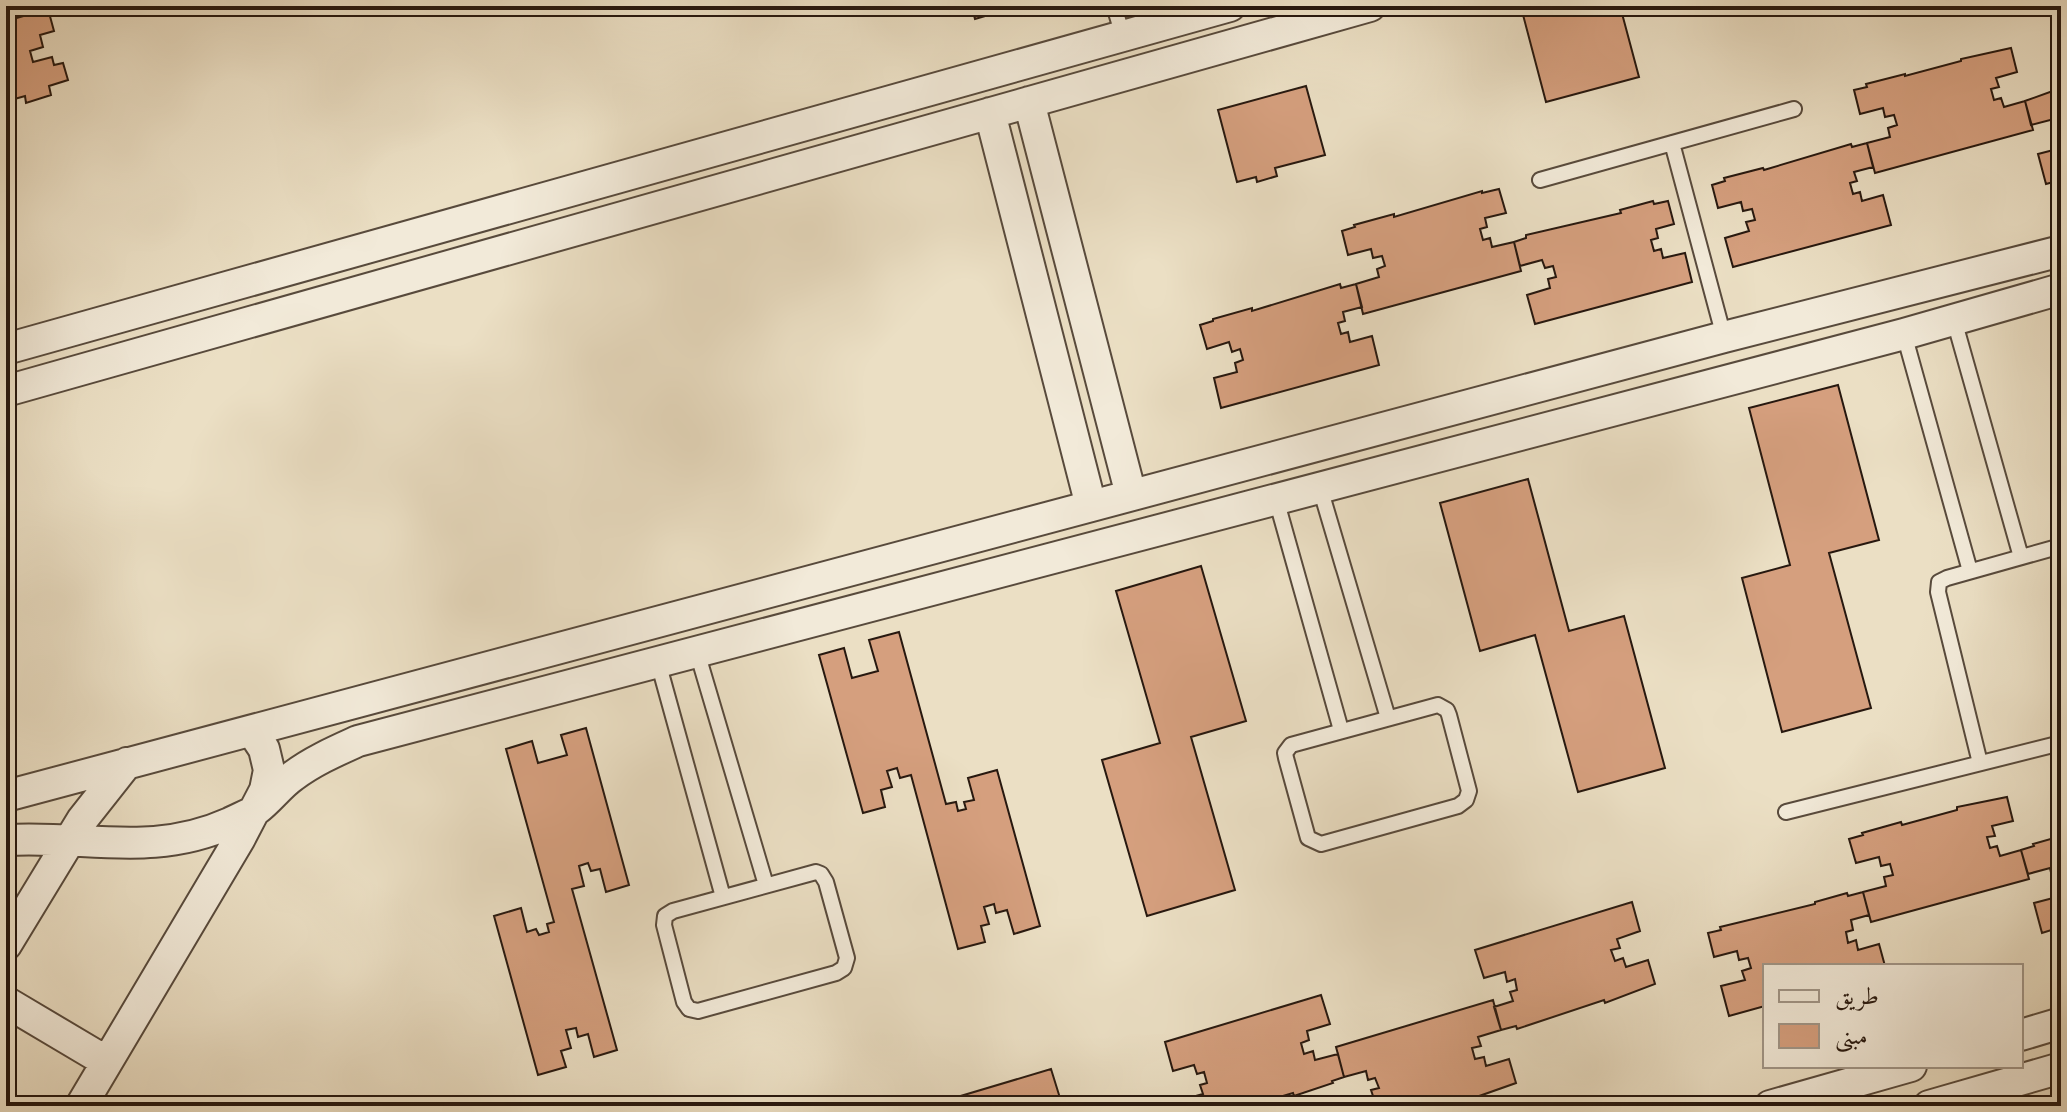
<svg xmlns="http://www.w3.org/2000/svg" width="2067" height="1112" viewBox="0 0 2067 1112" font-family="'Libre Caslon Text',Amiri,serif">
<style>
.building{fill:#d59f7e;stroke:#27180f;stroke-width:2}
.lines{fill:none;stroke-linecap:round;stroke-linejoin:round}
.lane-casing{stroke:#584a3c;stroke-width:18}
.street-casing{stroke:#584a3c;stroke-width:34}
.lane{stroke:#f2ead9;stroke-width:14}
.street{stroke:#f2ead9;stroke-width:30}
</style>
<rect width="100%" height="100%" fill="#ebdfc4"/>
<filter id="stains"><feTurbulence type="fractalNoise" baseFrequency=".0025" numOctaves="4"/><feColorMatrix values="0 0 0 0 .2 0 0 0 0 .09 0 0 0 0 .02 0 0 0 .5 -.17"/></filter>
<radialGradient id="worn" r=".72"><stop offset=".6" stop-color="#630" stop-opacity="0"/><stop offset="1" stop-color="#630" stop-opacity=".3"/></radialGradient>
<path class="building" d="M955 6H990L992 14 975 19 972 8 957 12Z
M1539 6H1620L1639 77 1546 102 1522 11Z
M2048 6H2061V17L2052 19Z
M48 9 54 31 40 35 43 47 30 51 33 62 52 57 54 65 63 63 68 80 49 86 51 95 26 103 25 96 11 100 6 83V21Z
M2011 48 2017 72 1996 78 1999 87 1991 89 1994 100 2001 98 2004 107 2025 101 2033 130 1875 173 1867 143 1890 137 1888 128 1897 125 1894 115 1885 117 1883 108 1860 114 1854 90 1867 87 1866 84 1905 74V76L1961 61V59Z
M1306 86 1325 155 1275 168 1277 176 1257 182 1256 177 1237 182 1218 110Z
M2061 88V127L2056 128 2054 119 2031 125 2025 101Z
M1867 143 1873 167 1854 172 1857 181 1850 183 1853 194 1860 192 1862 201 1883 195 1891 225 1733 267 1725 238 1749 231 1746 222 1755 220 1752 209 1743 211 1741 202 1718 208 1712 185 1725 181 1724 178 1763 168 1764 170 1851 144 1852 147Z
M2061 148V180L2046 184 2038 154Z
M1499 189 1506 213 1485 218 1487 227 1480 229 1483 240 1490 238 1492 247 1514 242 1521 271 1363 314 1356 284 1379 277 1377 269 1385 266 1382 256 1373 258 1371 249 1348 255 1342 231 1355 227 1354 225 1394 214V217L1482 191V193Z
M1653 201 1654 204 1668 201 1674 224 1656 229 1658 238 1651 240 1654 251 1661 249 1663 258 1685 253 1692 282 1535 324 1527 295 1550 288 1548 279 1556 277 1553 266 1545 268 1542 260 1520 266 1514 242 1526 238V235L1621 213 1620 210Z
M1340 284 1341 288 1356 284 1362 307 1343 312 1345 321 1338 323 1341 334 1348 332 1350 342 1372 336 1379 365 1221 408 1214 378 1237 372 1235 363 1243 360 1240 349 1232 352 1229 342 1207 349 1200 325 1213 321V319L1252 308V311Z
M1838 385 1879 540 1829 553 1871 708 1782 732 1742 578 1790 565 1749 408Z
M1528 479 1569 631 1624 616 1665 768 1578 792 1535 635 1480 651 1440 503Z
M1201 566 1246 721 1191 737 1235 890 1147 916 1102 760 1160 743 1116 591Z
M899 632 946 804 956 802 958 811 966 809 964 802 974 800 968 778 997 770 1040 926 1014 934 1007 910 996 913 994 904 984 907 989 924 981 926 985 942 958 949 911 775 900 778 897 768 887 771 892 787 881 790 885 807 863 813 819 655 844 648 852 678 878 671 869 640Z
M586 728 629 885 606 892 600 869 591 871 588 863 579 866 584 886 572 889 617 1050 594 1057 588 1034 578 1037 576 1028 566 1030 571 1048 561 1051 566 1067 538 1075 494 916 521 908 527 932 536 929 539 935 549 932 547 924 554 922 506 749 532 741 538 763 567 755 561 735Z
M2007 797 2013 821 1992 826 1995 836 1987 837 1990 848 1997 846 2000 856 2021 850 2029 879 1871 922 1863 892 1886 886 1884 877 1893 875 1890 864 1881 866 1879 857 1856 863 1849 839 1863 835 1862 833 1901 822 1902 825 1957 810V807Z
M2061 836V875L2052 877 2050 868 2028 874 2021 850 2034 846 2033 844Z
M2061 886V927L2042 933 2034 903 2057 897 2055 887Z
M1863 892 1869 915 1851 920 1853 930 1846 932 1848 943 1856 940 1858 950 1879 944 1885 966H1765V1006L1729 1016 1721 986 1745 980 1742 971 1751 968 1748 958 1739 960 1737 951 1714 957 1708 933 1721 930 1720 927 1815 904V902L1847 893 1848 896Z
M1632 902 1640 931 1617 939 1620 948 1611 950 1615 961 1623 958 1626 967 1648 960 1655 984 1605 1003 1604 1000 1517 1029 1516 1026 1501 1030 1494 1007 1513 1001 1510 992 1517 990 1515 979 1507 982 1505 972 1484 978 1475 950Z
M1321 995 1330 1024 1307 1031 1309 1040 1301 1043 1304 1054 1313 1051 1315 1060 1338 1054 1344 1077 1332 1081 1333 1083 1294 1096 1293 1093 1249 1106H1187L1185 1099 1203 1094 1200 1085 1207 1083 1204 1072 1197 1074 1194 1065 1173 1071 1165 1042Z
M1493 1000 1501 1030 1478 1037 1481 1046 1472 1048 1475 1059 1484 1057 1486 1066 1509 1059 1516 1083 1465 1101V1098L1439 1106H1353L1374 1099 1371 1090 1379 1088 1375 1078 1368 1080 1366 1071 1344 1077 1336 1047Z
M1051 1069 1060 1098 1037 1106H927Z"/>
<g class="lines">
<defs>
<path id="lane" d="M1114 6 1123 36
M1672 143 1724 337
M1540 180 1794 109
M1954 320 2021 557
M1904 334 1970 571
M1320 488 1388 718
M1276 499 1341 730
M697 652 766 885
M658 662 723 897
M1438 705 1447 710 1449 715 1469 791 1466 800 1458 806 1321 844 1308 838 1286 758 1285 753 1291 745Z
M1980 763 1938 592 1939 582 1947 578 2061 546
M1786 812 2061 743
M816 872 821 874 826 882 847 958 844 968 836 973 698 1011 689 1009 684 1002 664 925 665 916 673 911Z"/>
<path id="street" d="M1029 102 1131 495
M990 113 1091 506
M6 349 1230 6
M6 391 1370 6
M6 796 1724 337 2061 251
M6 840C86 835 152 858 230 823 239 818 249 815 257 809 270 799 280 785 293 776 313 761 336 751 358 741L1904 334 2061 289
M6 945 82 820 127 763
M6 1002 107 1062
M2021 1035 2061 1023
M81 1106 240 838 265 790 269 770 264 749 252 731
M1770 1106 1911 1066
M1929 1106 2061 1068"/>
</defs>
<use href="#lane" class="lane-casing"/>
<use href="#street" class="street-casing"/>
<use href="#lane" class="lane"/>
<use href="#street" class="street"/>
</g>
<rect width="2067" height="1112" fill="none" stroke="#ebdfc4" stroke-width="32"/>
<rect x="8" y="8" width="2051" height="1096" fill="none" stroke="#27180f" stroke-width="4"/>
<rect x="16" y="16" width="2035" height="1080" fill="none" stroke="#27180f" stroke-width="2"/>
<rect x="1763" y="964" width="260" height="104" fill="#f2ead9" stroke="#a19688" stroke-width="2"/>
<rect x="1779" y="990" width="40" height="12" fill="#f2ead9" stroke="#a19688" stroke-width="2"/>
<text x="1835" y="1004" font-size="24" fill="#27180f">طريق</text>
<rect x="1779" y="1024" width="40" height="24" fill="#d59f7e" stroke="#a19688" stroke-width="2"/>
<text x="1835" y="1044" font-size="24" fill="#27180f">مبنى</text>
<rect width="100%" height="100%" filter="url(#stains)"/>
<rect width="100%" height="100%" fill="url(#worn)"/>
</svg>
